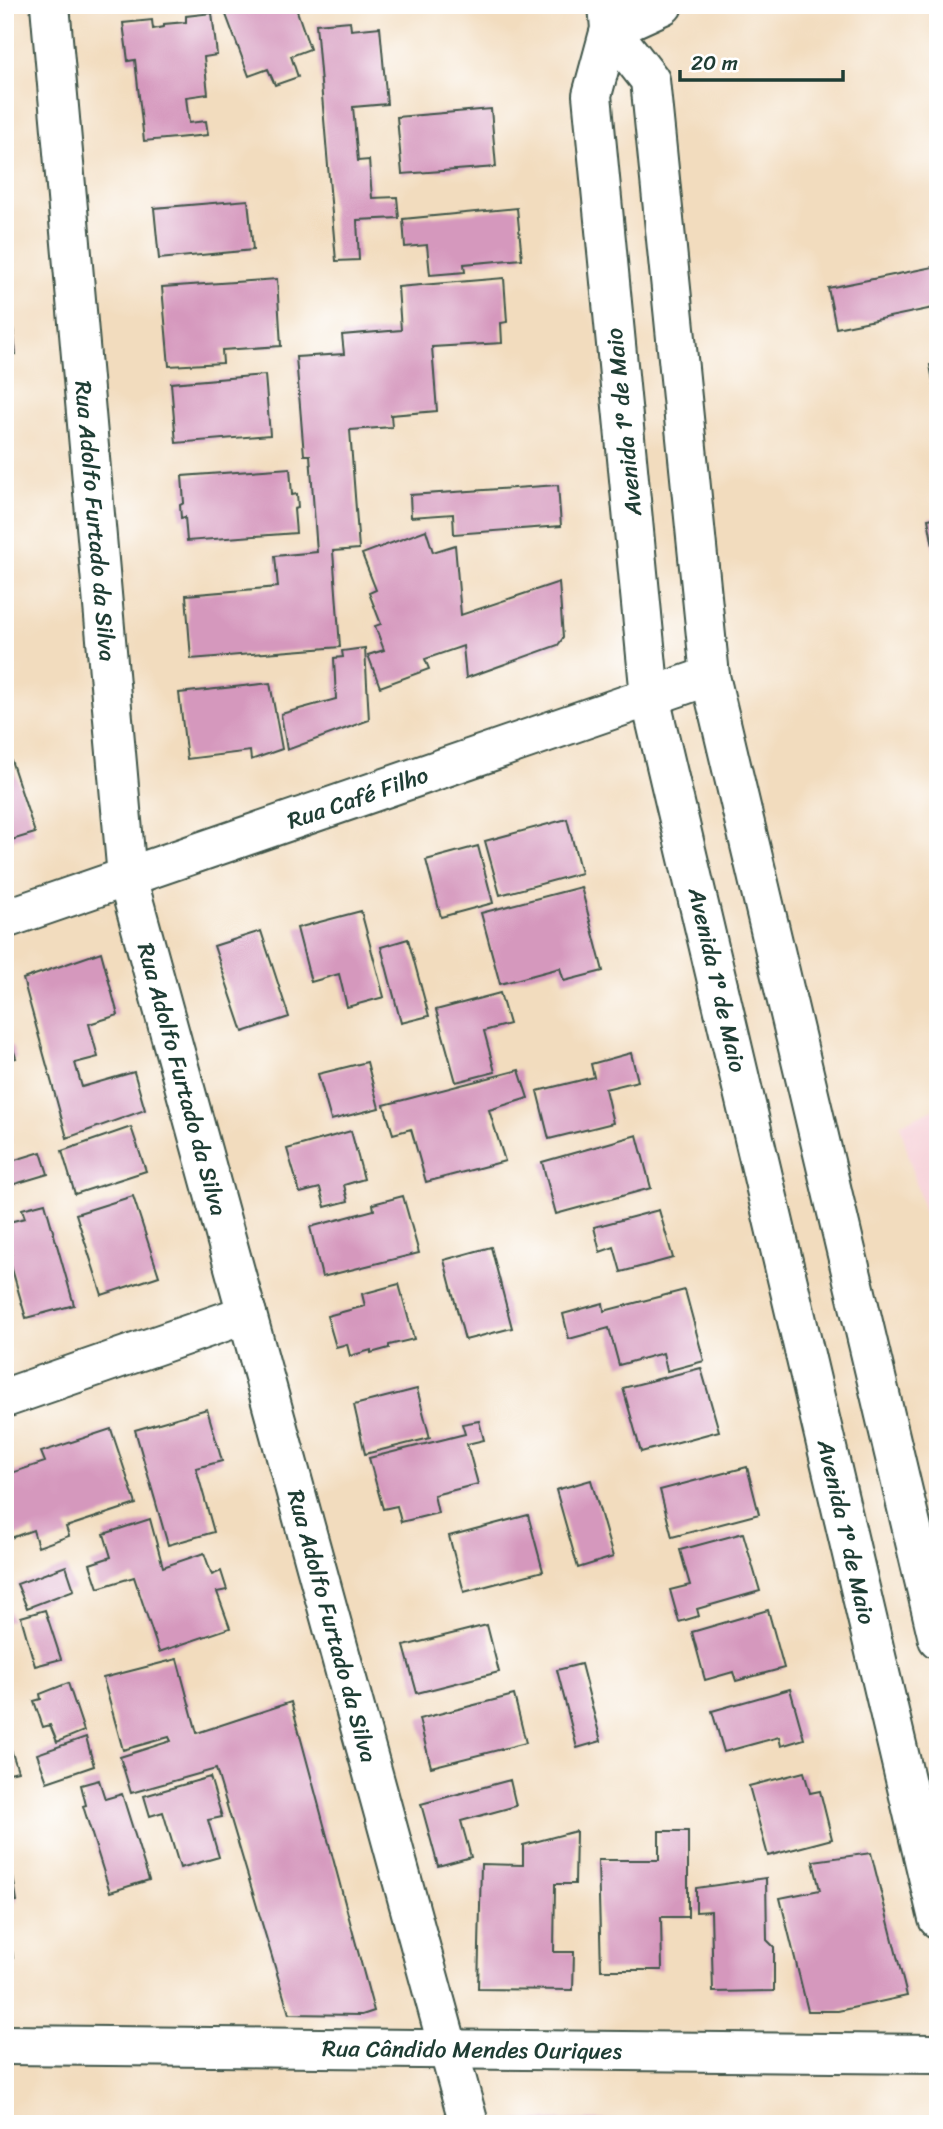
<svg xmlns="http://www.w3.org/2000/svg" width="943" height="2129" viewBox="0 0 943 2129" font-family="Sriracha,sans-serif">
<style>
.built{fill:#f6cfd6}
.building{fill:#d598bd}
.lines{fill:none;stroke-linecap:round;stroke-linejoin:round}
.street-casing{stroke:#3f5549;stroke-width:42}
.secondary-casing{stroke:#3f5549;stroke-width:42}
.street{stroke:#fff;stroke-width:38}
.secondary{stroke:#fff;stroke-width:38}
.labels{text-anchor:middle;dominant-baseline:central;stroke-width:7;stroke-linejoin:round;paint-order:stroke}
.street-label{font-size:23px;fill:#1f3d34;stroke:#fff}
</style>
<rect width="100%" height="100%" fill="#fff"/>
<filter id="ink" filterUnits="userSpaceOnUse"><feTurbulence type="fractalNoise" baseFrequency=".0143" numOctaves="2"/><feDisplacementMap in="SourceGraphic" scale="14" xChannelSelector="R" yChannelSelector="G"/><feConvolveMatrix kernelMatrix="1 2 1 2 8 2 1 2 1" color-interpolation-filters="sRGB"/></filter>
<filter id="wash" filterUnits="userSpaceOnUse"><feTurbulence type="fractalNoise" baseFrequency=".00686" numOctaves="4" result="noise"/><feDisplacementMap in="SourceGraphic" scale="28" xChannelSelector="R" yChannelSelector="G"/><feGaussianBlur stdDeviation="1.57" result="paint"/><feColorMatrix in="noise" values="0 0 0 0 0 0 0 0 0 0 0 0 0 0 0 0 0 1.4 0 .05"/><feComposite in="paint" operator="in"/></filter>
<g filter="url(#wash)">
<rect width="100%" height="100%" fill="#f2dcbe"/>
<path class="built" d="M938 1107V1265L900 1124Z"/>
<g id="blocks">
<path class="building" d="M243 5H295L310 49 291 56 298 77 275 85 268 69 249 76 225 12Z
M212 13 217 55 204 57 208 94 186 97 189 123 206 121 208 135 144 141 135 60 128 61 123 23 152 20 153 29 164 27V24L186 22V16Z
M350 21 351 30 380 27 387 104 353 107 358 161 369 160 372 198 397 197 399 218 357 220 359 260 336 261 316 24Z
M491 109 496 167 402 174 397 117Z
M248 200 253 250 159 259 154 208Z
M517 208 522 259 464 264 465 272 430 275 427 245 405 247 403 219Z
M938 266V307L836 328 828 288Z
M5 275H7L16 354 5 355Z
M504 278 507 322 501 323 502 343 432 347 437 411 391 415 392 427 350 430 359 549 333 551 340 647 191 659 186 595 278 587 275 556 317 552 310 455H304L296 357 344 354 342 335 401 330 398 287Z
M277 279 281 346 222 350 223 363 169 366 162 287Z
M938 363V397H936L930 365Z
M265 375 270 435 176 443 171 383Z
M290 468 292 495 297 494 298 508 294 509 296 533 187 541 185 517 181 518 180 505 184 503 182 476Z
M558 485 561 526 454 534 453 514 411 517 410 495Z
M938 517V563H936L928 519Z
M426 530 433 552 455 545 461 615 559 582 563 638 558 645 466 678 463 646 425 659 429 669 380 687 368 655 384 650 375 626 381 624 369 593 376 590 362 554Z
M365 648 369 720 287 750 281 714 336 699 334 658 343 657 342 651Z
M270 683 282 749 251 760 250 751 187 759 179 693Z
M9 754 35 833 5 842V756Z
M567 819 581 873 500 895 485 841Z
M478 846 493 903 441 917 426 860Z
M581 887 603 971 564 981 560 968 500 984 481 913Z
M361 911 384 997 347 1007 339 974 311 982 297 928Z
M261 931 289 1017 243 1032 214 946Z
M408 939 429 1016 401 1023 381 947Z
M101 952 118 1015 89 1024 98 1057 75 1063 82 1087 134 1072 145 1110 67 1138 23 979Z
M500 993 509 1024 484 1031 495 1072 456 1082 436 1010Z
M12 1045 16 1058 5 1061V1047Z
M631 1053 638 1081 605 1089 613 1123 549 1139 537 1091 594 1077 591 1064Z
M367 1062 379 1108 331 1120 318 1074Z
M519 1070 528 1098 489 1110 505 1161 426 1182 411 1129 393 1134 384 1105Z
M5 1121 12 1141 5 1143Z
M131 1127 146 1171 75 1194 62 1151Z
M351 1131 364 1179 344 1185 348 1201 325 1207 320 1188 300 1193 287 1149Z
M637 1135 651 1188 556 1214 542 1162Z
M41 1152 48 1174 5 1187V1163Z
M133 1196 159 1276 102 1295 76 1214Z
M403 1196 419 1253 322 1277 310 1227 374 1210 373 1204Z
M45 1203 74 1305 26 1318 8 1255 12 1254 5 1223 25 1218 22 1209Z
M659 1210 673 1258 621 1272 614 1247 600 1252 594 1227Z
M491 1247 512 1328 465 1340 444 1260Z
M399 1284 414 1339 389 1345V1348L371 1353V1350L350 1356 347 1344 336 1347 327 1316 365 1306 362 1294Z
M685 1290 704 1361 667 1371 663 1353 619 1365 609 1328 569 1339 563 1314 603 1303 604 1311Z
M701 1368 719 1431 641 1452 623 1388Z
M417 1389 430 1438 365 1454 354 1405Z
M207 1409 222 1461 196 1468 214 1532 168 1545 135 1430Z
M479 1421 484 1440 467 1444 478 1484 434 1495 438 1513 401 1522 397 1506 383 1509 369 1458 465 1434 462 1424Z
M111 1429 136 1504 66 1527 69 1536 38 1547 33 1530 5 1540V1475L45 1462 41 1452Z
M747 1467 759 1514 672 1537 660 1490Z
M591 1480 613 1557 578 1568 556 1490Z
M528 1515 543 1571 464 1592 449 1536Z
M150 1519 163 1567 204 1553 212 1575 221 1571 227 1590 217 1592 230 1628 159 1652 134 1577 98 1588 90 1564 111 1557 104 1534Z
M743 1533 760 1591 697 1609 699 1616 679 1622 670 1590 690 1585 680 1550Z
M66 1566 74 1590 27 1608 17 1584Z
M5 1600 12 1620 5 1622Z
M45 1610 61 1659 35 1666 21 1617Z
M768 1610 784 1668 736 1681 733 1672 705 1680 692 1632Z
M487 1625 499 1672 417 1693 404 1646Z
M177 1659 197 1733 291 1702 374 2011 362 2015 289 2014 216 1769 131 1793 120 1757 171 1741 169 1737 123 1750 103 1678Z
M581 1664 601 1741 577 1748 557 1670Z
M68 1683 84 1731 57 1742 50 1725 43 1727 34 1701 41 1699 40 1694Z
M790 1689 804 1739 781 1746 779 1737 724 1752 712 1711Z
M514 1695 526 1743 431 1767 419 1719Z
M5 1731 18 1771 5 1774Z
M86 1737 94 1766 47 1782 37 1754Z
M804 1772 810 1793 820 1791 832 1839 768 1856 749 1786Z
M210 1777 222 1817 208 1820 219 1857 180 1868 163 1812 150 1816 144 1796Z
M99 1780 105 1799 122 1794 149 1880 110 1892 83 1806 86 1805 81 1785Z
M510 1780 516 1806 461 1821 471 1857 438 1866 421 1804Z
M576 1831 575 1884H555L554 1952H574L573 1990 478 1989 481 1864 523 1865V1845Z
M659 1831H688V1917H661L662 1970H601L598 1860H659Z
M871 1853 907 1996 838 2011H808L780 1898 820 1890 813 1861Z
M10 1857 17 1901 5 1902V1858Z
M766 1878 767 1940 774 1947V1991L713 1992 711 1911 696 1912V1888Z
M7 1911 13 1958 5 1959V1912Z
M32 2120 66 2121H127V2124H32Z
M515 2120H622V2124H516Z"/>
</g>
</g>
<g filter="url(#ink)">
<use href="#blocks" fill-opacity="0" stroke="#3f5549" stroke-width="2"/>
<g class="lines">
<defs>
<g id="street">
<path id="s1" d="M50 5 127 877 469 2124"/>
<path d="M610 29 663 5"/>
<path d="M5 1398 247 1314"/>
<path id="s2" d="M5 2045 938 2054"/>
</g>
<g id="secondary">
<path d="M608 5 610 29 592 95 650 697 938 1919"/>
<path d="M610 29 650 80 710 676 938 1639"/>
<path id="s3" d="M5 919 710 676"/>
</g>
</defs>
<use href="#street" class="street-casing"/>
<use href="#secondary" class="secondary-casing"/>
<use href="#street" class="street"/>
<use href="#secondary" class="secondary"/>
</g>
</g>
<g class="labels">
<g class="street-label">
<text transform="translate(624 422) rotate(-96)">Avenida 1º de Maio</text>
<text stroke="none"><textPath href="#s1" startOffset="518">Rua Adolfo Furtado da Silva</textPath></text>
<text stroke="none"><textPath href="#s3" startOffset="373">Rua Café Filho</textPath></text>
<text transform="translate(717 980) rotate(77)">Avenida 1º de Maio</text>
<text stroke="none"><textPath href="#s1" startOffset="1085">Rua Adolfo Furtado da Silva</textPath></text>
<text transform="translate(846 1532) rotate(77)">Avenida 1º de Maio</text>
<text stroke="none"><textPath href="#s1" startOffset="1652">Rua Adolfo Furtado da Silva</textPath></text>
<text stroke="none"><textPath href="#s2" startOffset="467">Rua Cândido Mendes Ouriques</textPath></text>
</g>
</g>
<rect width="943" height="2129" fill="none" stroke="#fff" stroke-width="28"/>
<path d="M680 70v10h163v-10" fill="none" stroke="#1f3d34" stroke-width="3.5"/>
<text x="691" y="70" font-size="21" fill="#1f3d34" stroke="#ffffff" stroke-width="5" paint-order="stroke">20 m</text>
</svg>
